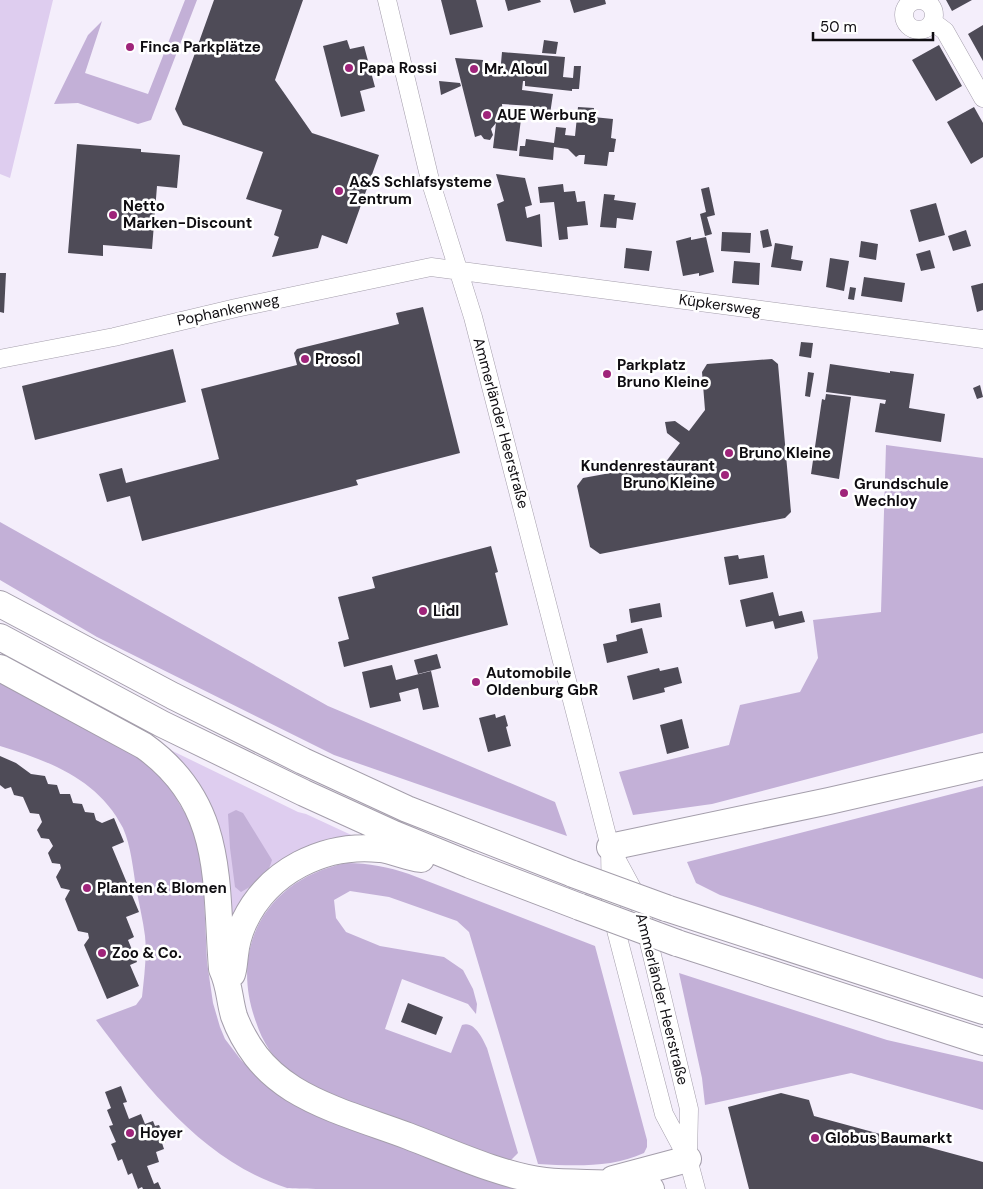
<svg xmlns="http://www.w3.org/2000/svg" width="983" height="1189" viewBox="0 0 983 1189" font-family="'DM Sans',sans-serif">
<style>
.green{fill:#decdef}
.forest{fill:#c3b0d7}
.building{fill:#4e4b57}
.lines{fill:none;stroke-linecap:round;stroke-linejoin:round}
.minor-casing{stroke:#a49eab;stroke-width:19}
.highway-casing{stroke:#a49eab;stroke-width:28}
.minor{stroke:#fff;stroke-width:18}
.highway{stroke:#fff;stroke-width:26}
.highway-bridge-casing{stroke:#a49eab;stroke-width:28;stroke-linecap:butt}
.highway-bridge{stroke:#fff;stroke-width:26}
.poi-dot{fill:#9f247a;stroke:#fff;stroke-width:2}
.labels{text-anchor:middle;dominant-baseline:central;stroke-width:5;stroke-linejoin:round;paint-order:stroke}
.poi-label{font-size:15px;font-weight:bold;fill:#0f0d11;stroke:#fff;text-anchor:start}
.street-label{font-size:15px;fill:#0f0d11;stroke:#fff}
</style>
<rect width="100%" height="100%" fill="#f4eefb"/>
<path class="green" d="M0 0H53L10 178 0 174Z
M152 741 298 812 306 814 360 839 336 845 233 932 223 880Z"/>
<path class="forest" d="M185 0H197L151 120 138 124 78 103 54 104 88 35 102 21 85 73 148 94Z
M886 445 983 458V733L712 804 633 815 619 772 729 745 740 705 800 692 818 658 813 620 881 612Z
M0 522 328 706 555 802 567 836 334 755 97 637 0 580Z
M0 677 147 761 170 788 189 820 198 847 203 873 207 962 213 1003 220 1027 225 1039 241 1060 266 1084 522 1189C464 1189 405 1189 347 1189 333 1189 298 1189 287 1188 204 1162 146 1087 96 1020L136 1005 142 997C144 978 147 956 145 936 143 920 139 904 136 887 133 869 131 846 123 828 98 779 49 761 0 746Z
M983 786V979L720 895 696 883 687 862Z
M236 810 243 813 272 860C268 876 255 884 241 892L235 887 230 848 228 814Z
M347 863C369 863 388 867 409 874L595 946 647 1140V1147L644 1153C612 1168 573 1166 538 1164L469 932 457 921 389 897 350 891 334 900 336 918 346 932 380 946 444 957 463 970 473 989 477 1004 476 1014 468 1004 402 979 385 1029 451 1053 462 1025C474 1020 483 1039 487 1048L518 1153 511 1160C471 1151 432 1133 393 1118 360 1106 318 1093 290 1072 274 1060 262 1041 256 1022 228 946 268 878 347 863Z
M679 973 887 1040 983 1062V1110L851 1073 705 1105 702 1078Z"/>
<path class="building" d="M214 0H303L275 80 312 133 379 155 347 244 322 235 318 248 272 257 279 237 274 235 282 210 246 199 263 152 183 125 175 109Z
M441 0H476L483 27 450 35Z
M505 0H540L541 2 508 11Z
M570 0H605L606 4 574 13Z
M946 0H972L952 11Z
M983 25V61L968 34Z
M347 40 350 49 364 46 375 87 360 91 365 111 341 117 323 46Z
M544 40 558 42 556 54 542 53Z
M939 45 962 86 936 101 912 60Z
M502 52 565 57 563 77 573 78 574 66H581L579 89H572V91L525 86V81H523L522 90 553 94 550 114 532 111 533 106 502 104 503 117 521 119 517 151 493 148 496 123 491 129 493 135 490 140 484 139 481 135 475 137 455 58 483 60 482 72 500 74Z
M439 81 460 83 461 86 441 95Z
M578 107 594 108 593 117 613 119 611 138 616 139 614 152H609L607 166 584 164 585 155H579L576 157 568 149 554 147 553 160 519 156 520 146H525L526 139 554 143 556 127 566 128 565 135 575 136Z
M974 107 983 123V157L971 164 947 122Z
M77 144 141 149V152L180 155 177 188 157 186 152 249 103 245V256L68 253Z
M496 174 525 178 532 205 525 207 527 218 540 214 542 247 506 241 497 204 504 201Z
M563 184 564 192 575 191 577 202 585 201 588 225 567 227 568 239 559 240 554 202 540 203 538 187Z
M709 187 715 215 707 217 712 234 705 236 700 214 706 212 701 189Z
M604 194 615 195 614 200 636 203 633 220 617 218 616 228 600 227Z
M936 203 945 235 919 242 910 210Z
M768 229 772 246 763 248 760 231Z
M966 230 971 246 953 251 948 236Z
M722 232 751 233 750 253 721 251Z
M691 237V240L706 237 714 272 699 276V273L683 276 676 241Z
M861 241 878 244 876 260 859 257Z
M775 243 793 246 791 259 803 261 801 271 771 267Z
M626 248 652 251 649 271 624 268Z
M930 250 935 268 921 271 916 254Z
M830 258 849 261 844 291 826 287Z
M734 261 760 263 759 285 732 283Z
M0 273H6L4 313 0 312Z
M864 277 905 283 902 302 861 296Z
M983 283V310L977 312 971 286Z
M850 287 856 288 854 300 848 299Z
M423 307 460 453 356 480 358 485 142 541 130 496 107 502 99 474 122 468 126 483 219 459 201 389 297 365 294 353 297 349 399 324 396 313Z
M801 342 813 343 811 358 799 356Z
M173 349 186 402 35 440 22 386Z
M772 359 778 364 791 512 785 518 600 554 590 547 577 486 583 478 665 463 680 443 667 433 665 422 675 421 689 431 705 410 702 372 707 364Z
M830 364 890 373V371L914 374 909 408 945 414 941 442 875 432 880 403 885 404 886 400 826 392Z
M808 372 814 373 810 397 805 396Z
M980 385 983 397 977 399 973 388Z
M826 394 851 397 839 479 811 474 822 399 825 400Z
M491 546 498 572 495 573 508 625 344 667 338 642 349 639 338 597 375 588 372 577Z
M738 555 739 559 764 555 768 578 729 585 724 557Z
M773 592 779 616 802 611 805 622 775 629 773 621 746 627 740 600Z
M660 603 662 617 631 623 629 609Z
M642 628 648 653 607 663 603 644 617 641 616 635Z
M437 654 441 668 418 674 414 660Z
M392 665 396 680 431 671 439 707 423 710 418 688 399 693 401 701 370 708 362 672Z
M678 667 682 683 664 688 665 692 633 700 627 676 659 668 660 671Z
M495 714 496 718 505 715 508 726 506 727 511 746 488 752 479 718Z
M682 719 689 748 667 754 660 725Z
M0 756 16 763 31 774 45 776 48 784 57 785 60 794H70L73 803 82 804 85 812 94 813 96 820 102 823 114 818 124 842 112 847 139 912 126 917 134 937 128 940 137 962 130 965 139 986 107 999 84 945 89 938 88 933 78 931 65 899 70 890 61 888 56 877 61 868 60 864 52 863 48 853 53 846 49 839 41 838 37 830 42 822 39 814 30 813 23 797 14 795 11 787 5 789 0 785Z
M408 1003 443 1017 436 1035 401 1022Z
M121 1086 127 1102 123 1103 129 1119 141 1114 145 1124 153 1121 155 1126 159 1125 162 1132 158 1134 159 1136 163 1135 166 1142 162 1143 164 1149 156 1152 159 1162 147 1166 154 1184 158 1182 161 1189H143L142 1187 138 1189 132 1173 128 1175 122 1159 118 1161 113 1148 111 1144 116 1142 109 1126 113 1125 107 1110 111 1108 105 1092Z
M781 1093 809 1100 814 1116 983 1162V1189H749L728 1107Z"/>
<g class="lines">
<defs>
<path id="minor" d="M387 0 430 180 473 317 610 847 611 911 664 1114 688 1159
M904 15a15 15 0 1 1 30 0a15 15 0 1 1-30 0Z
M933 22 945 31 983 98
M0 359 114 337 236 308 431 267 983 339
M612 851 639 901 689 1109 688 1159 696 1189"/>
<path id="highway" d="M0 604 173 696 303 761 407 809 573 874
M0 637 162 724 304 793 394 834 470 865 580 907
M0 668 144 746C225 804 215 881 222 969 230 986 229 999 234 1016 239 1030 247 1044 256 1056 266 1069 279 1080 293 1089 327 1110 371 1122 408 1136 450 1152 502 1176 545 1181 580 1185 616 1180 651 1189
M610 847 829 801 983 766
M666 908 983 1011
M677 943 983 1042
M232 974C234 968 234 962 235 955 236 944 239 933 244 922 268 871 324 843 380 849 394 851 407 857 421 859
M613 1179 688 1159"/>
</defs>
<use href="#minor" class="minor-casing"/>
<use href="#highway" class="highway-casing"/>
<use href="#minor" class="minor"/>
<use href="#highway" class="highway"/>
<defs>
<path id="highway-bridge" d="M573 874 666 908
M580 907 677 943"/>
</defs>
<use href="#highway-bridge" class="highway-bridge-casing"/>
<use href="#highway-bridge" class="highway-bridge"/>
</g>
<g class="poi-dot">
<circle cx="130" cy="47" r="5"/>
<circle cx="349" cy="68" r="5"/>
<circle cx="474" cy="69" r="5"/>
<circle cx="487" cy="115" r="5"/>
<circle cx="339" cy="191" r="5"/>
<circle cx="113" cy="215" r="5"/>
<circle cx="305" cy="359" r="5"/>
<circle cx="607" cy="374" r="5"/>
<circle cx="729" cy="453" r="5"/>
<circle cx="725" cy="475" r="5"/>
<circle cx="844" cy="493" r="5"/>
<circle cx="423" cy="611" r="5"/>
<circle cx="476" cy="682" r="5"/>
<circle cx="87" cy="888" r="5"/>
<circle cx="102" cy="953" r="5"/>
<circle cx="130" cy="1133" r="5"/>
<circle cx="815" cy="1138" r="5"/>
</g>
<g class="labels">
<g class="poi-label">
<text x="140" y="47">Finca Parkplätze</text>
<text x="359" y="68">Papa Rossi</text>
<text x="484" y="69">Mr. Aloul</text>
<text x="497" y="115">AUE Werbung</text>
<text x="349" y="182">A&amp;S Schlafsysteme<tspan x="349" dy="17">Zentrum</tspan></text>
<text x="123" y="206">Netto<tspan x="123" dy="17">Marken-Discount</tspan></text>
<text x="315" y="359">Prosol</text>
<text x="617" y="365">Parkplatz<tspan x="617" dy="17">Bruno Kleine</tspan></text>
<text x="739" y="453">Bruno Kleine</text>
<text x="715" y="466" text-anchor="end">Kundenrestaurant<tspan x="715" dy="17">Bruno Kleine</tspan></text>
<text x="854" y="484">Grundschule<tspan x="854" dy="17">Wechloy</tspan></text>
<text x="433" y="611">Lidl</text>
<text x="486" y="673">Automobile<tspan x="486" dy="17">Oldenburg GbR</tspan></text>
<text x="97" y="888">Planten &amp; Blomen</text>
<text x="112" y="953">Zoo &amp; Co.</text>
<text x="140" y="1133">Hoyer</text>
<text x="825" y="1138">Globus Baumarkt</text>
</g>
<g class="street-label">
<text transform="translate(720 305) rotate(8)">Küpkersweg</text>
<text transform="translate(228 310) rotate(-12)">Pophankenweg</text>
<text transform="translate(501 423) rotate(75)">Ammerländer Heerstraße</text>
<text transform="translate(662 999) rotate(76)">Ammerländer Heerstraße</text>
</g>
</g>
<path d="M813 32v8h120v-8" fill="none" stroke="#0f0d11" stroke-width="2.5"/>
<text x="820" y="32" font-size="15" fill="#0f0d11" stroke="#ffffff" stroke-width="4" paint-order="stroke">50 m</text>
</svg>
